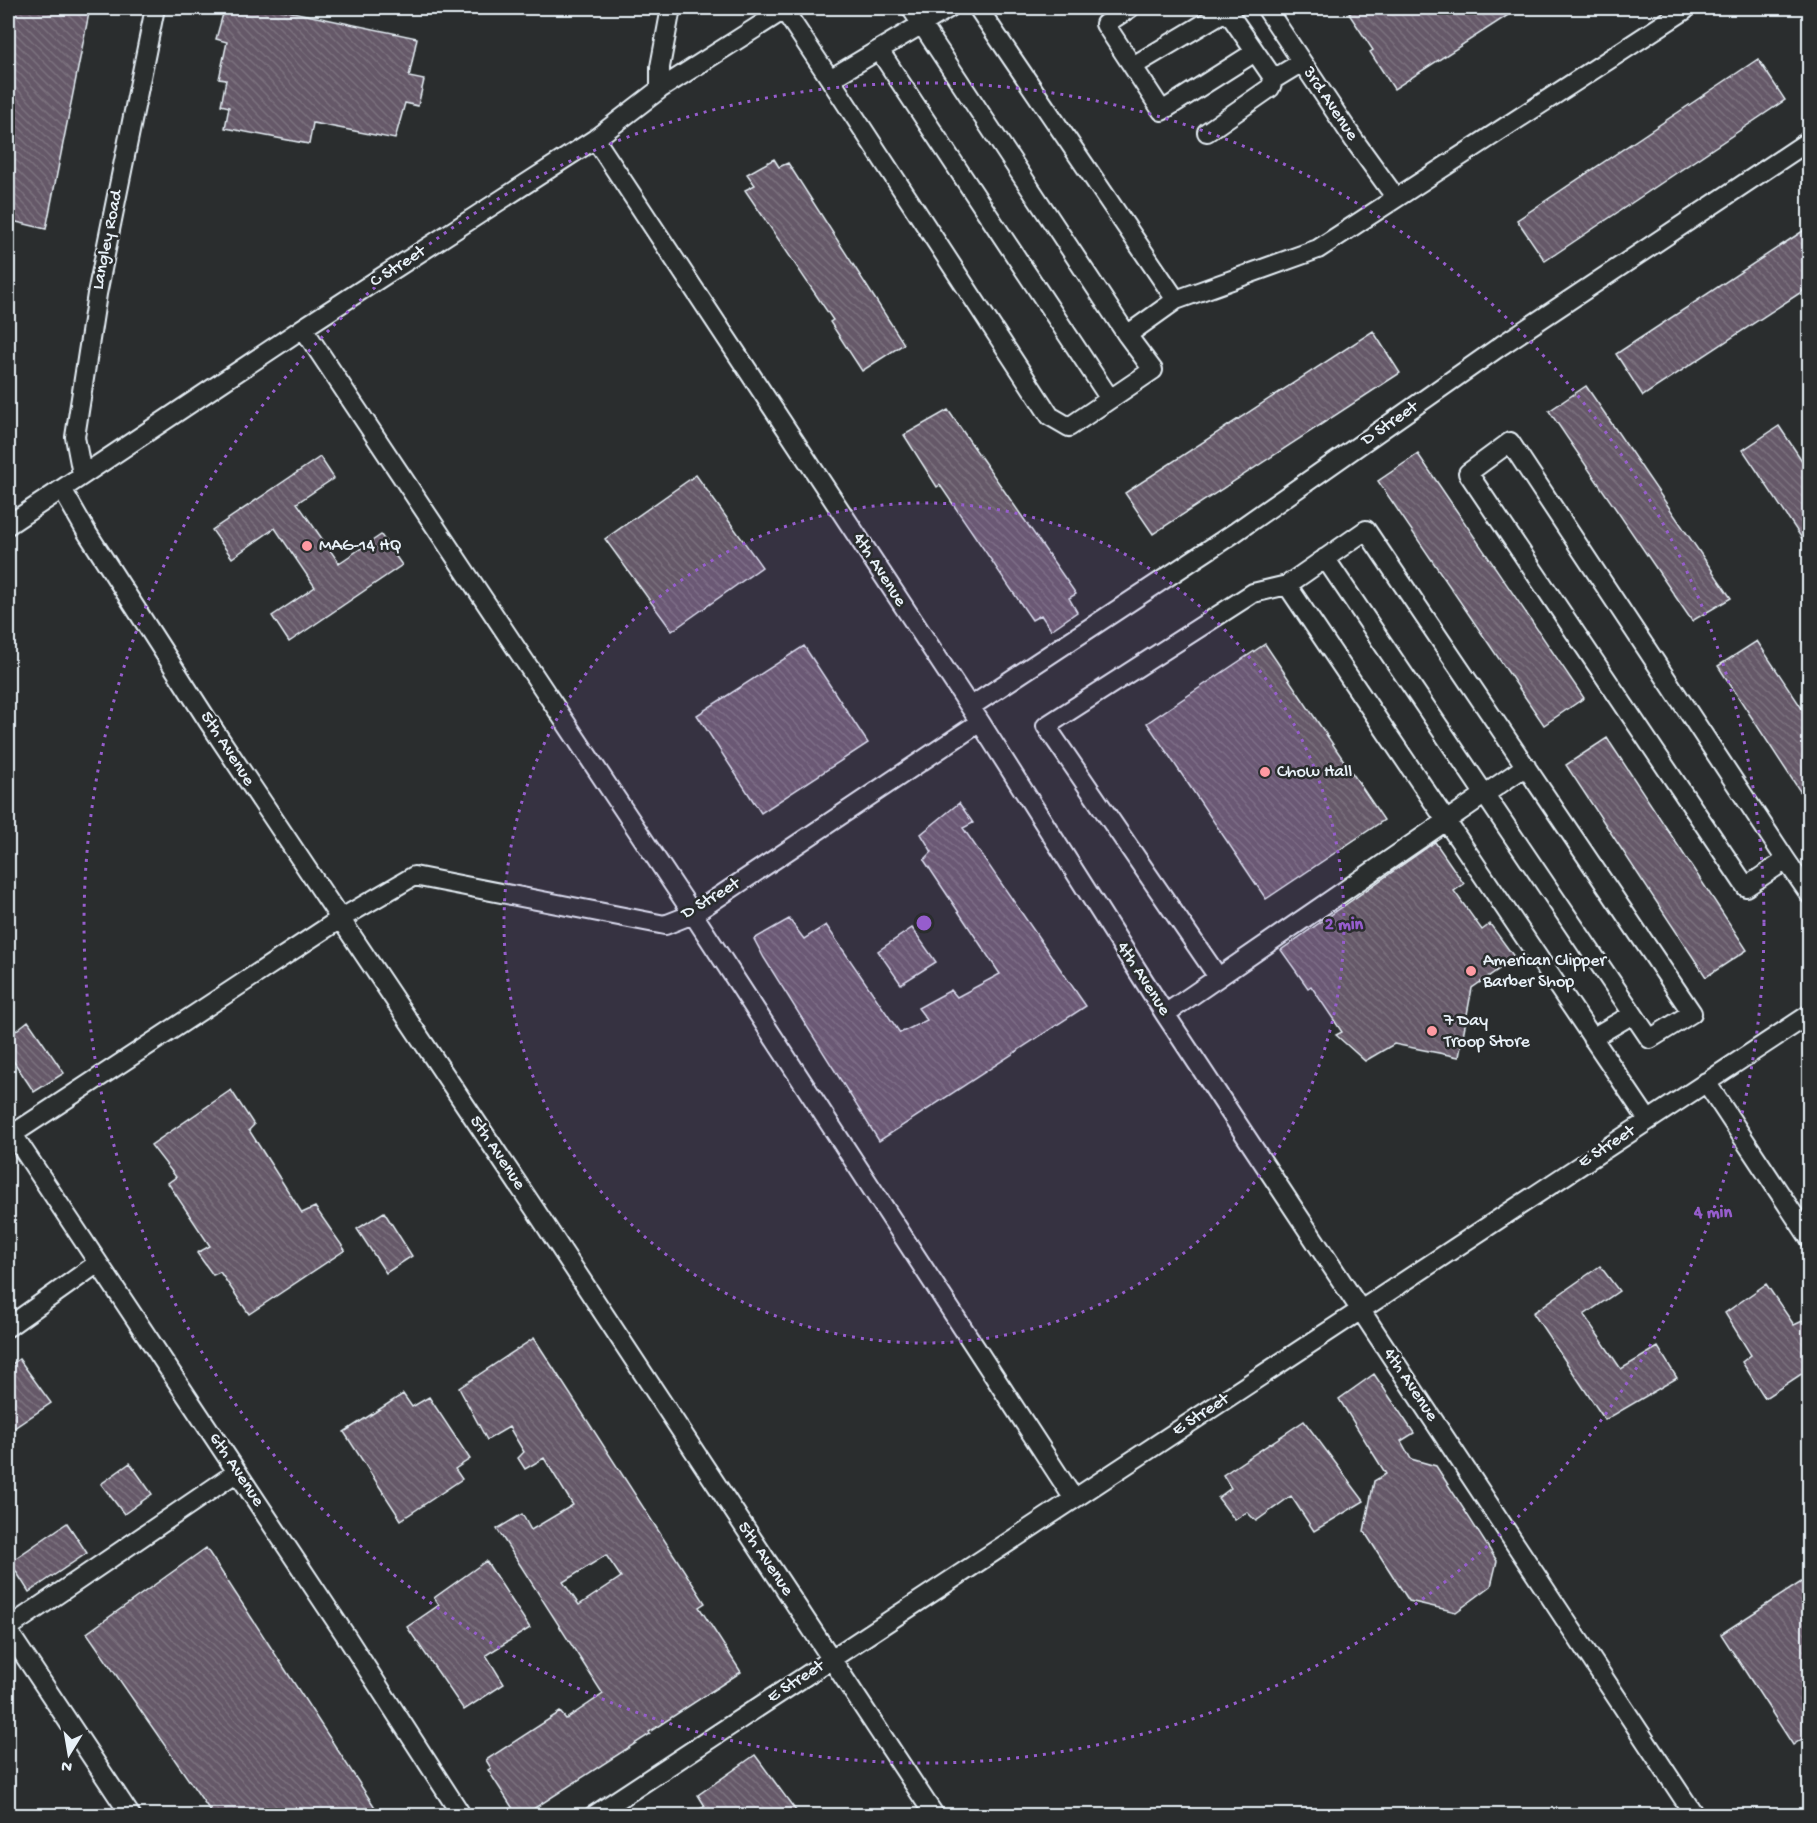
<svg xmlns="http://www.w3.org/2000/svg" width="1817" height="1823" viewBox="0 0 1817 1823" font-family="'Gochi Hand',sans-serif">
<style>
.building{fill:url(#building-back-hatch);stroke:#e8f1f8;stroke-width:1.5;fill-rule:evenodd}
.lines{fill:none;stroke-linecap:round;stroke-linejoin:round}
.minor-casing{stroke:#e8f1f8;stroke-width:22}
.minor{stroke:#2a2d2e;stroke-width:18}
.ring{fill:none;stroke:#965dcd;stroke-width:3;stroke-dasharray:3 6}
.poi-dot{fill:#ff9aa2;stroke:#2a2d2e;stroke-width:2}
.labels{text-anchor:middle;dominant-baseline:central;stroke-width:5;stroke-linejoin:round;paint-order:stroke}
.street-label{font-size:18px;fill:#e8f1f8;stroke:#2a2d2e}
.poi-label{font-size:18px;fill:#e8f1f8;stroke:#2a2d2e;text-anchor:start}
.centre{fill:#965dcd;stroke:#2a2d2e;stroke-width:3}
.ring-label{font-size:18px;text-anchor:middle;font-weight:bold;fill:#965dcd;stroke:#2a2d2e;stroke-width:5;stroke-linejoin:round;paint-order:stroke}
</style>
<defs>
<pattern id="building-back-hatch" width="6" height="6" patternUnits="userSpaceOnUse" patternTransform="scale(1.5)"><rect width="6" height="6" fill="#655967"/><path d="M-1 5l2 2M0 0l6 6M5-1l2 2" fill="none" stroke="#7b717e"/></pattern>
</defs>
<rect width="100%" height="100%" fill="#2a2d2e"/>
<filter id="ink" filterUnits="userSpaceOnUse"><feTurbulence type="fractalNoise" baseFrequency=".0167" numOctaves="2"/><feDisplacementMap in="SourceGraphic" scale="12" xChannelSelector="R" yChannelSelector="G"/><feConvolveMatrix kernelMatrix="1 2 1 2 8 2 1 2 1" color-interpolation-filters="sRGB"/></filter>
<g filter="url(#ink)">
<path class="building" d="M8 8H90L46 229 8 220Z
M241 8H273L417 38 409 77 424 80 418 106 405 103 395 139 313 123 309 144 225 128 229 107 221 105 226 80 219 79 227 42 216 39 224 10 239 13Z
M1358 8H1519L1394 89 1370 52 1373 50 1349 14Z
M1758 59 1785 100 1545 261 1517 220Z
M774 159 779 167 788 163 904 344 862 371 830 322 833 320 745 190 755 185 747 174Z
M1809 227V287L1643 396 1616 354Z
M1373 331 1400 373 1153 534 1125 493Z
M1586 386 1731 598 1692 621 1549 411Z
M948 410 1076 594 1069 598 1077 612 1051 630 1041 615 1032 620 940 485 937 487 904 435Z
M1779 426 1809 471V549L1743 450Z
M1418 454 1584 698 1544 725 1378 481Z
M320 457 334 478 297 503 339 563 381 535 402 565 289 642 272 616 315 587 275 528 232 558 212 530Z
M696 475 762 567 672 631 605 539Z
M1757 641 1809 719V805L1718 666Z
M1265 644 1384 820 1266 899 1147 723Z
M804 646 868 743 761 813 697 715Z
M1607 738 1747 950 1706 977 1566 765Z
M959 803 973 823 963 828 1086 1006 879 1141 764 958 754 939 789 919 804 939 826 925 900 1033 927 1020 918 1008 951 990 957 997 1000 974 924 860 932 852 921 834Z
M1435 842 1464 884 1454 891 1482 930 1490 924 1515 958 1472 988 1459 1057 1394 1044 1365 1061 1336 1035 1342 1032 1311 986 1308 988 1281 950Z
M912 928 936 962 901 984 878 951Z
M28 1021 64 1073 34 1092 8 1053V1037Z
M231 1090 254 1125 249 1130 302 1213 315 1207 345 1250 249 1314 220 1272 213 1275 197 1253 210 1246 168 1183 176 1177 151 1145Z
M384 1212 412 1256 386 1273 357 1229Z
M1600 1266 1619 1291 1584 1315 1621 1369 1658 1347 1677 1378 1605 1420 1533 1313Z
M1766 1284 1794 1325 1809 1318V1369L1765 1398 1742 1362 1751 1355 1725 1313Z
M534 1338 705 1603 699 1607 741 1672 649 1732 650 1734 524 1815H517L488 1770 491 1768 486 1760 560 1712 566 1719 603 1694 497 1529 522 1514 531 1530 573 1505 544 1458 525 1469 518 1458 524 1452 509 1427 487 1440 459 1388ZM606 1555 621 1577 579 1605 563 1582Z
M19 1359 51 1403 8 1432V1367Z
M1374 1374 1414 1433 1401 1441 1411 1459 1436 1466 1497 1561 1491 1586 1456 1612 1409 1601 1364 1531 1374 1481 1386 1474 1339 1399Z
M403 1394 412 1407 429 1397 470 1459 455 1469 462 1479 401 1520 344 1432Z
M1304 1421 1364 1501 1314 1531 1291 1496 1256 1521 1247 1512 1235 1520 1218 1498 1231 1488 1223 1475Z
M130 1463 152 1494 124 1514 101 1484Z
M67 1523 87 1553 29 1592 10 1562Z
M206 1548 380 1815H213L87 1633Z
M486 1561 530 1628 486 1655 504 1684 464 1710 407 1627 439 1605 434 1598Z
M1809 1577V1734L1793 1745 1721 1634Z
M755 1755 799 1815H691L705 1806 698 1795Z"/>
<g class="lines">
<defs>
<path id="minor" d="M911 8 1127 335
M949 8 830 79 1050 416 1069 427 1153 370 1127 335 1176 300 1318 249 1685 10 1683 8
M978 8 1176 300
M1130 8 1105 24 1162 111 1255 52
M1225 8 1274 79 1302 62
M1266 8 1354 140 1396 198
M784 10 830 79
M879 50 1110 399
M1133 66 1227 10
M660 89V67L671 8
M1207 132 1270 88 1274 79
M595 139 980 722 1165 1014 1695 1816
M303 328 693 914 1074 1499
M82 474 75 437 97 294 155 8
M62 489 86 531 208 721 534 1208 935 1816
M8 525 303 328 595 139 660 89 787 8
M1325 558 1650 1039 1692 1013 1366 530 1287 585 1648 1120
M970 707 1234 533 1502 345 1810 140
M1786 860 1746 887 1468 473 1510 442 1786 860 1810 895
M1218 977 1046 726 1253 593 1287 585
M1165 1014 1526 766
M1592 1038 1633 1014
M1706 1082 1810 1239
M8 1127 346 1636 462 1816
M13 1134 340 919 414 876 665 925 693 914 980 722
M8 1327 98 1263
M8 1628 237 1472
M8 1631 131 1816
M593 1816 1810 1014"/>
</defs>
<use href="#minor" class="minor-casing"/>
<use href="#minor" class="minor"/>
</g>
</g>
<circle cx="924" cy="923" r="420" fill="#965dcd" fill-opacity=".12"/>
<g class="ring">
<circle cx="924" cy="923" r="420"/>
<circle cx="924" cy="923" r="840"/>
</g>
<g class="poi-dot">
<circle cx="307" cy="546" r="6"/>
<circle cx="1265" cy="772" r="6"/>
<circle cx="1471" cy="971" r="6"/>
<circle cx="1432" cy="1031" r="6"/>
</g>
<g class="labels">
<g class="street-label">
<text transform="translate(1330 104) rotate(56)">3rd Avenue</text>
<text transform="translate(108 240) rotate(-79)">Langley Road</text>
<text transform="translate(398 267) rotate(-33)">C Street</text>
<text transform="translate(1390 424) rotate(-35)">D Street</text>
<text transform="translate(879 570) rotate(57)">4th Avenue</text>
<text transform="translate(227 749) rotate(57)">5th Avenue</text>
<text transform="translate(711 899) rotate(-31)">D Street</text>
<text transform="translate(1143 979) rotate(57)">4th Avenue</text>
<text transform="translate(1607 1147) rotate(-33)">E Street</text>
<text transform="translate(497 1153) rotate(56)">5th Avenue</text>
<text transform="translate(1410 1385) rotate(56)">4th Avenue</text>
<text transform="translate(1201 1415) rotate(-33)">E Street</text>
<text transform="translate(236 1470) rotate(56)">6th Avenue</text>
<text transform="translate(765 1559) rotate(56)">5th Avenue</text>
<text transform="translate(796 1682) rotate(-33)">E Street</text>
</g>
<g class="poi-label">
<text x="319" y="546">MAG-14 HQ</text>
<text x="1277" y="772">Chow Hall</text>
<text x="1483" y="961">American Clipper<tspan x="1483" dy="21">Barber Shop</tspan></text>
<text x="1444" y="1021">7 Day<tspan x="1444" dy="21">Troop Store</tspan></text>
</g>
</g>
<circle cx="924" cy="923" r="9" class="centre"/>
<g class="ring-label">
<text x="1344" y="929">2 min</text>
<text x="1713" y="1217">4 min</text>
</g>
<rect width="1817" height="1823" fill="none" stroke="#2a2d2e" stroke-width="30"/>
<rect x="15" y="15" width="1787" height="1793" fill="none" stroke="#e8f1f8" stroke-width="2" filter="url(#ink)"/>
<g transform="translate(69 1754) rotate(191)" stroke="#2a2d2e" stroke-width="4.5" paint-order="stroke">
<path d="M0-4.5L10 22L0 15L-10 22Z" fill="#e8f1f8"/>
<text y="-9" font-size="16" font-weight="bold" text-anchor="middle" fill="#e8f1f8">N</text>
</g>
</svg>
